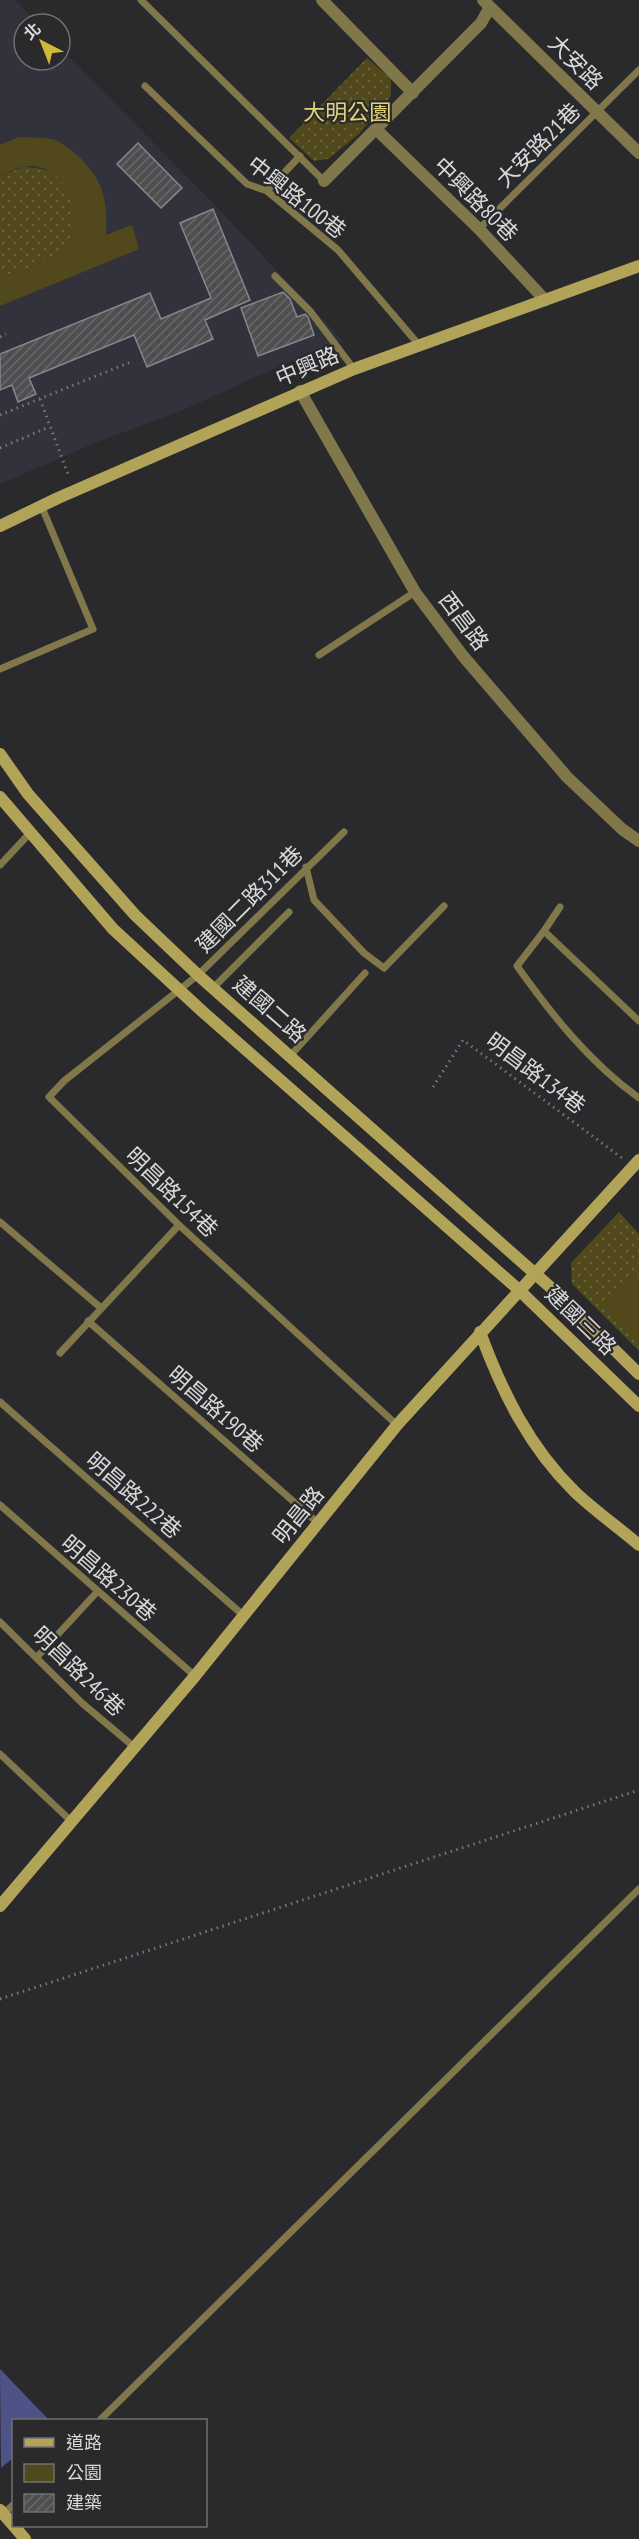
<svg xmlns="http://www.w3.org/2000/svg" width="639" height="2539" viewBox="0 0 639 2539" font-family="'PT Sans Narrow','Noto Sans TC',sans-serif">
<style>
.built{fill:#31323b}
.green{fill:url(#green-dots)}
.pitch{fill:#51491c}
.water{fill:#4f5286}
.building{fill:url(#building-hatch);stroke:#87878b;stroke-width:1.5}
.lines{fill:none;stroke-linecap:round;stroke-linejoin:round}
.path{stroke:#77777a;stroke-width:3;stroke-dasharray:1.5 4.5;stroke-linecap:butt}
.lane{stroke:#80784b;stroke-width:7}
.street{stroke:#80784b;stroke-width:12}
.secondary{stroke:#b1a459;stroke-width:12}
.labels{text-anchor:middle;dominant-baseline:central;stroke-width:4.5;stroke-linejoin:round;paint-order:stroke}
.street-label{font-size:22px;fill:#d9d9db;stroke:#2a2a2d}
.park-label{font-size:22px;fill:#e3d378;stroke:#2a2a2d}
</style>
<defs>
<pattern id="green-dots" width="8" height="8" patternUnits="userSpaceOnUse" patternTransform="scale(1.5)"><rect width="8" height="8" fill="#51491c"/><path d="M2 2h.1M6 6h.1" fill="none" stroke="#69633c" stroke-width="1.8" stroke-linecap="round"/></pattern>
<pattern id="building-hatch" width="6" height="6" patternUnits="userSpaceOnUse" patternTransform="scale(1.5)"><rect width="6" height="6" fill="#4f4f52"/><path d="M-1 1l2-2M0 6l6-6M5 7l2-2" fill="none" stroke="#68686a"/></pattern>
</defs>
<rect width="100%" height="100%" fill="#2a2a2d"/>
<path class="built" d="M0 0H15L38 24H24V60H60V48L210 200 343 341 284 364 181 411 102 440 0 484Z"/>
<path class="green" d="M367 58 391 79V96L359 134 328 159 314 161 289 138Z
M23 167C33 168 45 168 54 174 74 188 80 221 69 241 57 262 21 269 0 278V176Z
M619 1212 639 1234V1351L572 1284 571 1263Z"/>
<path class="pitch" d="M19 137C29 138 42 137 52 139 60 141 70 149 76 154 103 179 108 199 106 235L132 225 139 249 0 306V278C21 269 57 262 69 241 86 210 61 158 22 167 14 169 7 173 0 176V145Z
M636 1273 639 1276V1339L606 1305Z"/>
<path class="water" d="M0 2369 49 2420H14L13 2458 1 2468Z"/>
<path class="building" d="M138 143 182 188 161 208 117 164Z
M213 209 250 300 205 320 213 339 147 367 134 335 29 378 36 394 18 402 12 385 0 390V354L150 293 161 319 211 298 180 223Z
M283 292 290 299 297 317 305 314 308 317 314 335 258 356 241 308Z"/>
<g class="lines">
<path class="path" d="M0 337 6 334
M40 399 69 477
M0 415 133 361
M0 448 49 427
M433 1087 463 1040 622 1158
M0 1999 639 1790"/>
<path class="lane" d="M141 0 324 181
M145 86 247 184 267 191 338 250 419 345
M267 191 300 156
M479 229 639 70
M275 276 310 311 354 369
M319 655 415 592
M0 669 93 629 41 505
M344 832 198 975 64 1081 49 1097 179 1225 397 1425
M0 865 29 834
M306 867 314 900 364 953 384 968 444 906
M560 907 544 931 639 1021
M544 931 517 966C552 1015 589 1062 639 1098
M213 988 289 912
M291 1055 365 973
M0 1222 101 1308
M88 1321 319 1524
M60 1353 179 1225
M0 1402 244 1616
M0 1505 195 1676
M0 1622 82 1703 133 1746
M37 1657 97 1592
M0 1754 71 1821
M100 2420 639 1889
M2 2515 14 2504"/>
<path class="street" d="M322 0 413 93
M483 0 639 153
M377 130 479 229 545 300
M324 181 481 23 490 7
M300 391 415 592 463 656 567 777 622 829 639 841"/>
<path class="secondary" d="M0 526 58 498 354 369 639 266
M0 754 28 794 135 915 198 975 558 1294 639 1374
M0 797 113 929 203 1012 519 1290 639 1406
M480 1332C502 1392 529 1447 575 1492 595 1511 618 1527 639 1545
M0 1906 195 1676 397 1425 639 1160
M0 2510 25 2539"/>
</g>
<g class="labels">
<g class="street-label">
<text transform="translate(576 62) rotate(45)">大安路</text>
<text transform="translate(538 145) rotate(-45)">大安路21巷</text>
<text transform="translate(297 197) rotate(38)">中興路100巷</text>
<text transform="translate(476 199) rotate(45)">中興路80巷</text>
<text transform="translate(307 366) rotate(-23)">中興路</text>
<text transform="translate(464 621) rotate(53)">西昌路</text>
<text transform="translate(249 899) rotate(-45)">建國二路311巷</text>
<text transform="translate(270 1009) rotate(41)">建國二路</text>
<text transform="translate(536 1073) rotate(37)">明昌路134巷</text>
<text transform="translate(172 1192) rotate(44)">明昌路154巷</text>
<text transform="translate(581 1320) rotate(44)">建國三路</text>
<text transform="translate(216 1409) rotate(41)">明昌路190巷</text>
<text transform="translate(134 1495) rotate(41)">明昌路222巷</text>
<text transform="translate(298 1515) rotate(-51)">明昌路</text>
<text transform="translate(109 1578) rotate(41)">明昌路230巷</text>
<text transform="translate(79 1671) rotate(44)">明昌路246巷</text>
</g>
<g class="park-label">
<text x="347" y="112">大明公園</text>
</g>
</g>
<rect x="12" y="2419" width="195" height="108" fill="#2a2a2d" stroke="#707073" stroke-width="1.5"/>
<rect x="24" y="2438" width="30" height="9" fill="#b1a459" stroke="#707073" stroke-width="1.5"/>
<text x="66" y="2449" font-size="18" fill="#d9d9db">道路</text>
<rect x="24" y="2464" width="30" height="18" fill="#51491c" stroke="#707073" stroke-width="1.5"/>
<text x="66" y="2479" font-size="18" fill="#d9d9db">公園</text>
<rect x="24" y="2494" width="30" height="18" fill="url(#building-hatch)" stroke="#707073" stroke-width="1.5"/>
<text x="66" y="2509" font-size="18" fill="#d9d9db">建築</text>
<g transform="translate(42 42) rotate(318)"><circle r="28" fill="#2a2a2d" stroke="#707073" stroke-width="1.5"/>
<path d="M0-4.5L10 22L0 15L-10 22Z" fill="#ceb837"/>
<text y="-9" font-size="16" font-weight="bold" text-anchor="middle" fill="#d9d9db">北</text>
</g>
</svg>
